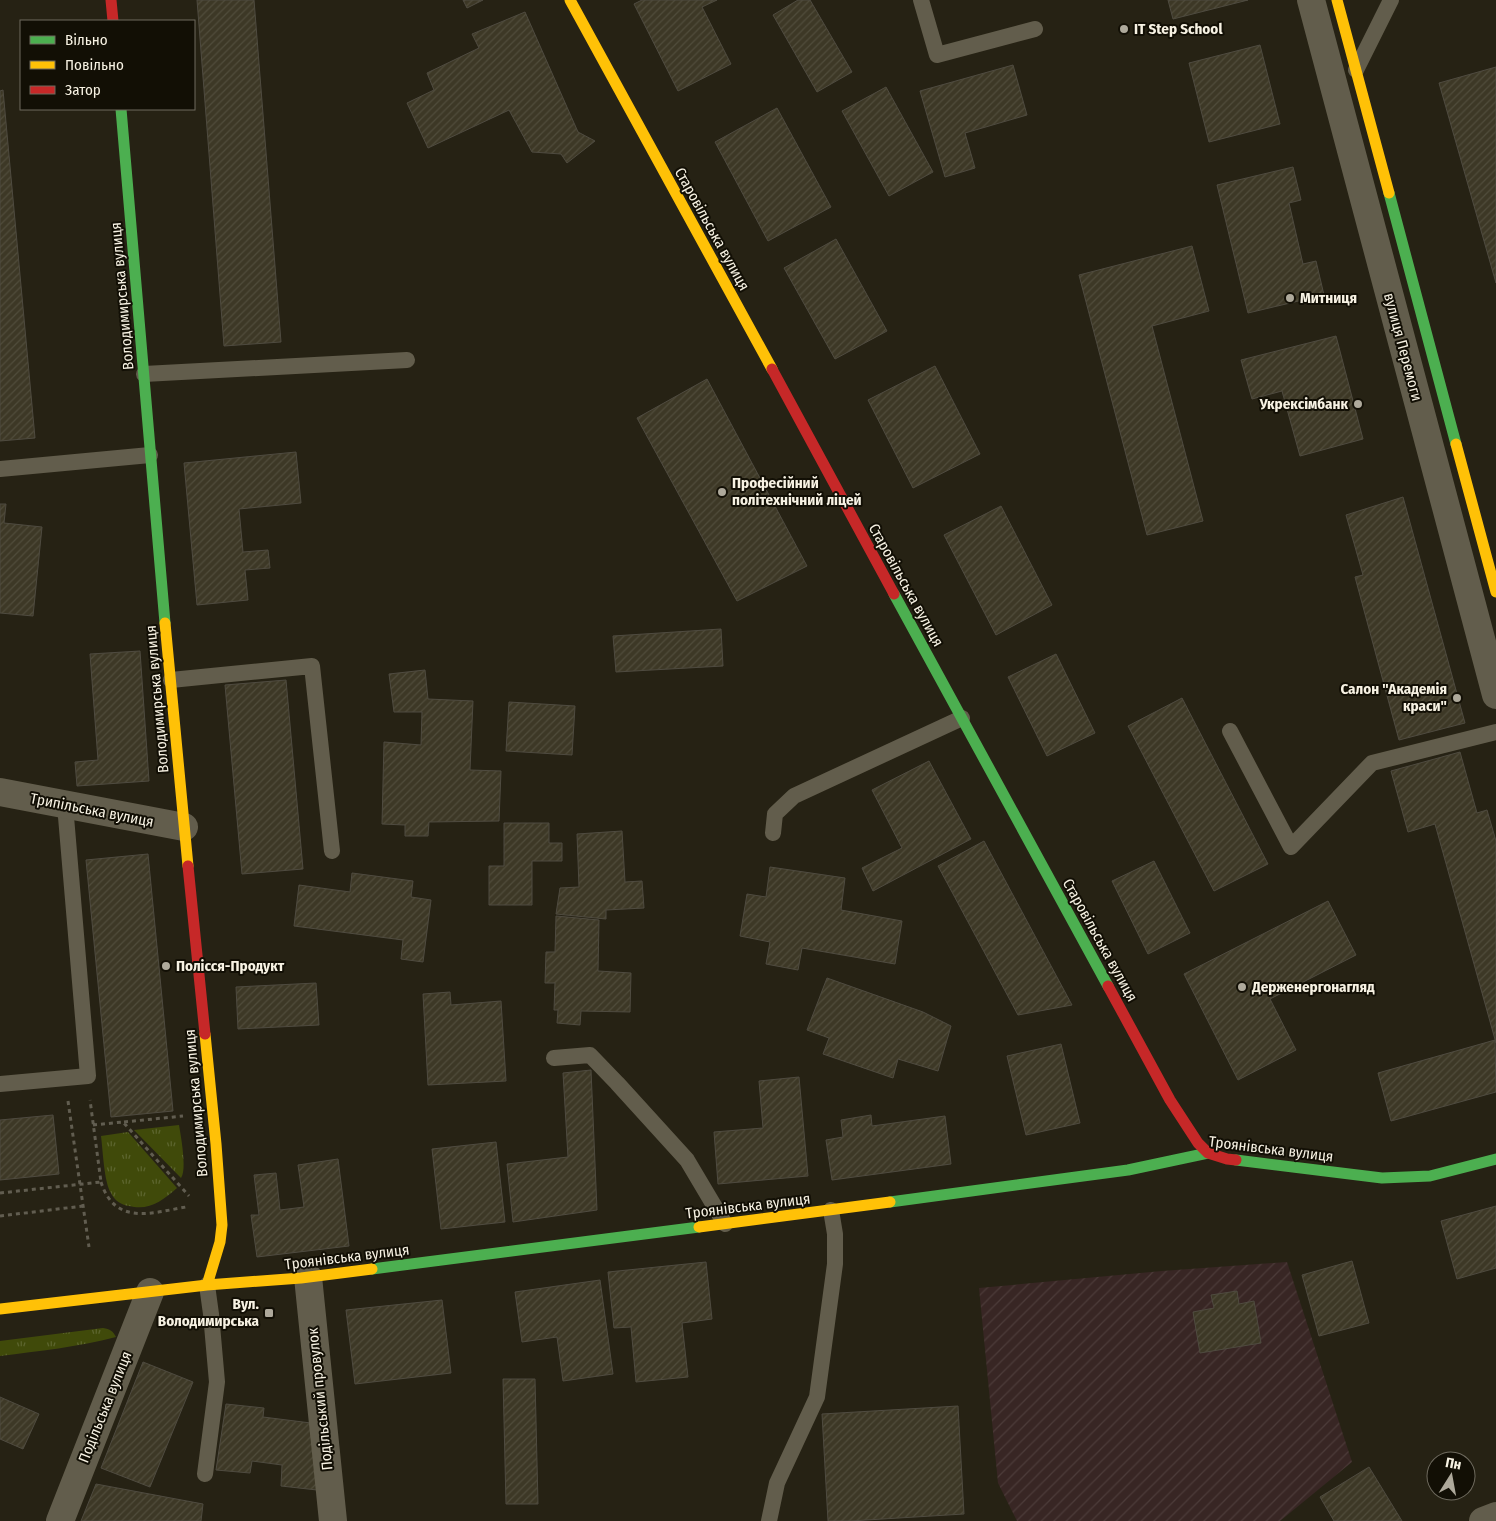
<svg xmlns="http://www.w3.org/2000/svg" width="1496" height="1521" viewBox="0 0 1496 1521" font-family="'Fira Sans Condensed',sans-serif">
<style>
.industrial{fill:url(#industrial-furrows)}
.grass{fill:url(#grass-tufts)}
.building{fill:url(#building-hatch);stroke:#4f4b40}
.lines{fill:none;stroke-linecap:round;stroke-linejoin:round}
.path{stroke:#615d50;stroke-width:3;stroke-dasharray:4 4;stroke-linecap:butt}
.lane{stroke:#625d4c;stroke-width:16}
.street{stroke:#625d4c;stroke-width:28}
.fast{stroke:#4caf50;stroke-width:11}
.slow{stroke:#ffc107;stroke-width:11}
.jam{stroke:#c62828;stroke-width:11}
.poi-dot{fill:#aea99b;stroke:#120f05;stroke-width:2}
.labels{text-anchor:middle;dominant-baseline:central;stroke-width:4;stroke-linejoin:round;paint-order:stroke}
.poi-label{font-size:15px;font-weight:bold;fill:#f7f2e3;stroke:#120f05;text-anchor:start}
.street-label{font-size:15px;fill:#f7f2e3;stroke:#120f05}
</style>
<defs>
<pattern id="industrial-furrows" width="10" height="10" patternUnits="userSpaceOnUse" patternTransform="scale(1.25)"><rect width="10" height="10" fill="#382624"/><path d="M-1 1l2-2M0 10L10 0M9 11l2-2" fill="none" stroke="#4c3b39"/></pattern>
<pattern id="grass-tufts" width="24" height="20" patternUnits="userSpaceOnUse" patternTransform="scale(1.25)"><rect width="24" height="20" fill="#404a0a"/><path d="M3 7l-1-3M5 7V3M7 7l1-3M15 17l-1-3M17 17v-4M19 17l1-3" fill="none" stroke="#5c652e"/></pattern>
<pattern id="building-hatch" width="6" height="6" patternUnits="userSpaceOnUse" patternTransform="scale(1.25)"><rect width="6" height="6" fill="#3d3826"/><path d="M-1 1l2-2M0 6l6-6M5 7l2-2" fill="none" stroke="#504c3b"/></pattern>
</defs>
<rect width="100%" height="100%" fill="#262214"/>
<path class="industrial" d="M1287 1262 1352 1462 1280 1521H1017L998 1483 979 1288 1162 1271Z"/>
<path class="grass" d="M179 1125C181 1137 187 1169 181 1178L134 1130Z
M128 1132 177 1188C162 1201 149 1211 129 1206 121 1205 114 1200 111 1193 104 1182 103 1151 101 1136Z
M103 1328C110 1329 113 1331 116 1337 78 1347 39 1351 0 1356V1341Z"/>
<path class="building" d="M197 0H254L281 342 224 346Z
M463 0H483L467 8Z
M642 0H717L702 7 731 64 678 91 634 4Z
M798 0H810L852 72 817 92 773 15Z
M1168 0H1248L1173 19Z
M525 12 578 132 595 141 567 163 561 154 532 152 509 110 428 148 407 103 434 90 427 73 479 48 472 34Z
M1260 45 1280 124 1209 142 1189 63Z
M1013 65 1027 115 965 133 975 168 945 177 920 91Z
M1496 67V283L1439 83Z
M886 87 933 172 889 196 842 111Z
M3 90 35 438 0 441V91Z
M777 108 831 207 768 241 715 142Z
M1293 167 1301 200 1289 203 1303 264 1316 261 1324 295 1248 313 1217 185Z
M836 239 887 331 835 359 784 268Z
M1192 246 1209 311 1152 326 1203 521 1147 535 1079 275Z
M1336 336 1363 439 1300 456 1282 391 1252 399 1241 360Z
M935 366 980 454 913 488 868 400Z
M707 379 807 566 737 601 637 418Z
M296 452 301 503 239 509 243 552 268 550 270 568 245 570 248 600 197 605 184 463Z
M1403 497 1465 723 1399 740 1355 577 1363 575 1346 515Z
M0 504H6L4 523 42 527 33 616 0 613Z
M1001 506 1052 605 996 635 944 535Z
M721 629 723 666 616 672 613 636Z
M140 651 149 781 77 786 75 762 98 760 90 654Z
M1056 654 1095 733 1047 756 1008 677Z
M425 670 428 699 473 701 470 770 501 771 499 821 429 822 428 836H405V825L382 824 384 742 421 745 422 712H394L389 674Z
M286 680 303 869 242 874 225 685Z
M1182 698 1268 864 1214 891 1128 726Z
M509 702 575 706 572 755 506 751Z
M1460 752 1477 813 1487 810 1496 841V1043L1435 824 1408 832 1391 771Z
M929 761 971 839 873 891 862 868 902 848 872 790Z
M504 823H549V843H562V861H532V905H489V866H504Z
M622 831 625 882 642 881 644 908 606 910V919L556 914 560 888 579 887 577 834Z
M984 841 1072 1005 1018 1015 938 866Z
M148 854 173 1111 111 1117 86 860Z
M1154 861 1190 933 1148 954 1112 881Z
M770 867 845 878 841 910 902 921 895 964 802 948 798 970 766 964 770 942 740 936 747 894 766 897Z
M352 873 413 881 411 897 431 900 423 962 401 959 403 940 294 926 299 885 350 892Z
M1328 901 1356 955 1270 999 1296 1050 1238 1080 1184 974Z
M556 916 599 920 598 971 631 973 630 1012 581 1011 580 1025 557 1023 558 1010H554L555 983H545L546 952H555Z
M827 978 923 1012 951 1026 938 1071 898 1059 893 1078 823 1054 829 1038 807 1030Z
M316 983 319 1025 238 1029 236 987Z
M450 992 451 1005 501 1001 506 1081 428 1085 423 994Z
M1495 1040 1496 1092 1391 1121 1378 1073Z
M1061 1044 1080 1123 1026 1135 1007 1056Z
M591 1070 597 1210 513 1222 507 1164 568 1157 563 1073Z
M799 1077 808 1176 718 1184 714 1132 763 1128 759 1081Z
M53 1115 59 1174 0 1180V1120Z
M871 1115 872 1126 945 1116 951 1164 832 1180 826 1140 843 1137 841 1120Z
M496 1142 505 1222 441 1229 432 1149Z
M338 1159 349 1246 257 1257 251 1215H259L254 1175 276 1173 280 1210 304 1207 298 1165Z
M1496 1206V1268L1457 1279 1441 1221Z
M1352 1261 1369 1323 1319 1336 1302 1275Z
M706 1262 712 1319 682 1323 688 1377 636 1382 631 1327 614 1328 608 1272Z
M600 1280 613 1374 563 1381 557 1337 522 1342 515 1292Z
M1237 1291 1239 1304 1254 1301 1261 1343 1200 1353 1193 1312 1214 1308 1211 1295Z
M442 1300 451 1373 355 1384 346 1310Z
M143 1362 193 1382 150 1487 101 1468Z
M503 1379H535L538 1504H506Z
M0 1397 39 1414 23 1449 0 1439Z
M226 1404 264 1408 263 1417 311 1423 317 1490 281 1486 282 1465 252 1461 250 1473 216 1470Z
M958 1406 964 1514 850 1521H828L822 1414Z
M1369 1467 1402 1521H1334L1320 1497Z
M96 1484 203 1504 201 1521H81Z"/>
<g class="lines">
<path class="path" d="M68 1101 89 1247
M124 1122 183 1116
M93 1125 123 1122 189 1196
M101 1182C115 1226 151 1213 186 1207
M0 1193 101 1182 90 1100
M0 1216 83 1206"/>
<path class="lane" d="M921 0 937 55 1035 29
M1356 70 1391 0
M144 374 407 360
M0 469 150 455
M171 680 312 666 332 851
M1230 731 1291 847 1372 763 1496 732
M773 833 775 814 794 796 962 718
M554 1058 590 1055 617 1083 687 1160 725 1224
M0 1084 88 1076 65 805
M205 1474 217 1382 211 1314 207 1285
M769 1521 777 1483 817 1397 835 1264V1234L831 1210"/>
<path class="street" d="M1311 0 1496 695
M0 792 184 827
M308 1277 333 1521
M60 1521 150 1292
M1483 1521 1496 1516"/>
<path class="fast" d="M121 109 165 623
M1389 193 1456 444
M894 594 1108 986
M1236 1160 1382 1178 1430 1176 1496 1159
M890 1202 1128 1170 1208 1153
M372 1269 699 1227"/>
<path class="slow" d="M570 0 772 369
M1337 0 1389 193
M1456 444 1496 592
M165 623 188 866
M205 1034 216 1144 222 1225 220 1242 207 1285
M699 1227 890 1202
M0 1309 207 1285 301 1278 372 1269"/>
<path class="jam" d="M111 0 113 21
M772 369 894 594
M188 866 205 1034
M1108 986 1170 1100 1198 1143 1208 1153 1227 1159 1236 1160"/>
</g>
<g class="poi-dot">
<circle cx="1124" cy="29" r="5"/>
<circle cx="1290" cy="298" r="5"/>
<circle cx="1358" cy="404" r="5"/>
<circle cx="722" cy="492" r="5"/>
<circle cx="1457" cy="698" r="5"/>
<circle cx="166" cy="966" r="5"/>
<circle cx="1242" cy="987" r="5"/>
<rect x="264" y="1308" width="10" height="10" rx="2.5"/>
</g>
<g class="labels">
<g class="poi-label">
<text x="1134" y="29">IT Step School</text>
<text x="1300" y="298">Митниця</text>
<text x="1348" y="404" text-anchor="end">Укрексімбанк</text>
<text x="732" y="483">Професійний<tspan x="732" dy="17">політехнічний ліцей</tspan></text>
<text x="1447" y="689" text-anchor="end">Салон "Академія<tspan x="1447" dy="17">краси"</tspan></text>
<text x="176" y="966">Полісся-Продукт</text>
<text x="1252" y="987">Держенергонагляд</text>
<text x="259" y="1304" text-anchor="end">Вул.<tspan x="259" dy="17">Володимирська</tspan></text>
</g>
<g class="street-label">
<text transform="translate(712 229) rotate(61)">Старовільська вулиця</text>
<text transform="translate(122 296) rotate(-95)">Володимирська вулиця</text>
<text transform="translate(1403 347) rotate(75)">вулиця Перемоги</text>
<text transform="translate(906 585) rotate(61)">Старовільська вулиця</text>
<text transform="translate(157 699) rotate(-95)">Володимирська вулиця</text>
<text transform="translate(92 810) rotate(11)">Трипільська вулиця</text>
<text transform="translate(1100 940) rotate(61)">Старовільська вулиця</text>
<text transform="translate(196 1103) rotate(-95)">Володимирська вулиця</text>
<text transform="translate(1271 1149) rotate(7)">Троянівська вулиця</text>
<text transform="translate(748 1206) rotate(-7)">Троянівська вулиця</text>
<text transform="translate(347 1257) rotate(-7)">Троянівська вулиця</text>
<text transform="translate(320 1399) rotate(-96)">Подільський провулок</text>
<text transform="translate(105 1407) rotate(-68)">Подільська вулиця</text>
</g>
</g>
<rect x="20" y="20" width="175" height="90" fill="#120f05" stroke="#6e6a5e"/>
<rect x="30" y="36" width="25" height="8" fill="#4caf50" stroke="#6e6a5e"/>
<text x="65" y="45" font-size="15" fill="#f7f2e3">Вільно</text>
<rect x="30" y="61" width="25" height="8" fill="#ffc107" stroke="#6e6a5e"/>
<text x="65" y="70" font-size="15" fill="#f7f2e3">Повільно</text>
<rect x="30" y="86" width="25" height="8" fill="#c62828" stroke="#6e6a5e"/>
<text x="65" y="95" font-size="15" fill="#f7f2e3">Затор</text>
<g transform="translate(1451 1476) rotate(11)"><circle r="24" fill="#120f05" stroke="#6e6a5e"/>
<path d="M0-4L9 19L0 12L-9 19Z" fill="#aea99b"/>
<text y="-8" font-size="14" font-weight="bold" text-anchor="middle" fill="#f7f2e3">Пн</text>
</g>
</svg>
